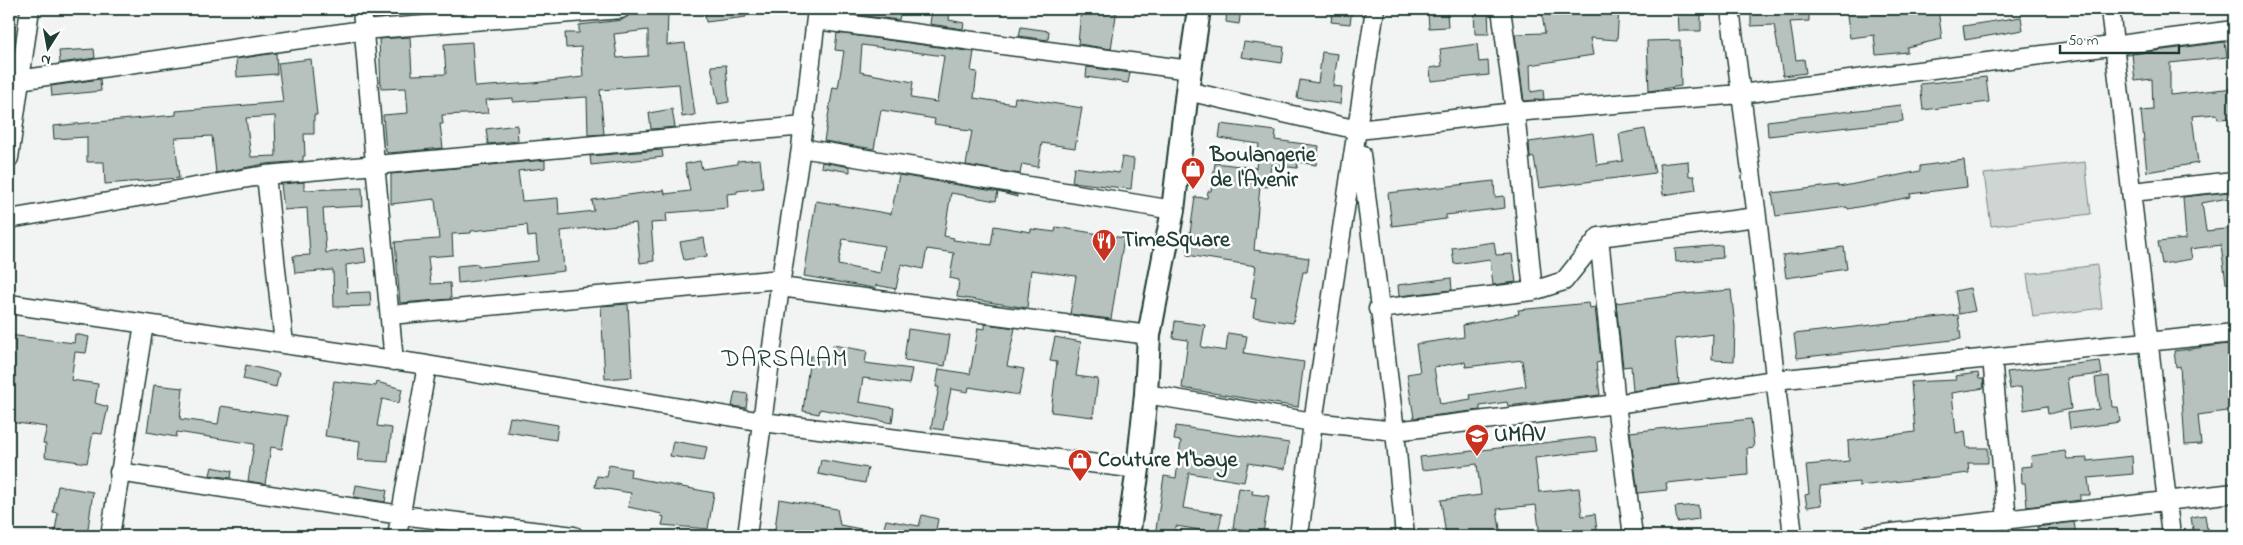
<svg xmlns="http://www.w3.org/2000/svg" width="2243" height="545" viewBox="0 0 2243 545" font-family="'Indie Flower',sans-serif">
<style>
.green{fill:#ced5d3;stroke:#768984}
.building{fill:#b7c1bd;stroke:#1f3d34;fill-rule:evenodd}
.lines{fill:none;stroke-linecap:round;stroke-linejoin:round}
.minor-casing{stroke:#1f3d34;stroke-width:21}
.tertiary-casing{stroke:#1f3d34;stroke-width:26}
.minor{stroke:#fff;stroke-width:18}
.tertiary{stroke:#fff;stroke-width:22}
.labels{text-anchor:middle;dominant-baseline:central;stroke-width:5;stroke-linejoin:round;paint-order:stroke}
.poi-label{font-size:22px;font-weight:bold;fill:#1f3d34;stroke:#fff;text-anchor:start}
.quarter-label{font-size:25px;letter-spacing:1px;fill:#1f3d34;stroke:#fff}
</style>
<rect width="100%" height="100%" fill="#f2f3f3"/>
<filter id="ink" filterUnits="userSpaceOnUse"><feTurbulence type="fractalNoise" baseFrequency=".02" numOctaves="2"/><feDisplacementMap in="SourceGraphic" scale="10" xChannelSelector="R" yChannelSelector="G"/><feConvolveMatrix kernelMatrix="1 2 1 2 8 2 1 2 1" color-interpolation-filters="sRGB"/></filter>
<g filter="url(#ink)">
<path class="green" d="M2085 162 2091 214 1991 226 1984 174Z
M2097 265 2102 308 2033 317 2027 274Z"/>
<path class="building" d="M373 9H388L389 17 373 18Z
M704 9H745L746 17 706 22Z
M842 9H901L899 20 841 13Z
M932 9H950L949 20 964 23 963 29 930 24Z
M1081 9H1117L1111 49 1078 44Z
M1227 9H1241L1239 24 1226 22Z
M1333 9H1352L1350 24 1331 22Z
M1474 9H1488L1489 34H1475Z
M1541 9H1619L1617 40 1590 38 1593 55 1530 65 1531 92 1543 90 1544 99 1524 101 1515 34 1545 33Z
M1678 9H1701V31H1679Z
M1784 9H1809V21L1790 22 1796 60 1804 59 1806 73 1783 76 1774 25 1751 26V12L1784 11Z
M1846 9H1938L1942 39 1907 47V52L1876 55 1874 35 1850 38Z
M648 10 668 11 667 45 685 43 695 115 682 117 679 84 600 90 604 134 588 135 587 97 513 102V98L486 100 488 113 442 115 443 124H440L443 148 389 153 386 152 383 115 408 113 406 88 381 89 379 39 410 37 412 75 446 74 444 44 472 42 475 87 533 83 583 77 581 47 566 48 565 33H579V25L622 20 631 13ZM648 30V56L617 58 614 34Z
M1447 12 1448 27 1429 28 1428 14Z
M2021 17 2023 30 1965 40 1963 26Z
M1021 27 1049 31 1048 40 1019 36Z
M837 33 974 52 971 71 977 72 974 98 1014 104 1015 97 1082 108 1075 148 1042 143 1038 167 1022 164 1020 174 966 165 972 131 961 130V128L934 124 935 119 881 110 874 149 824 141 833 87 838 88 844 51 835 50ZM862 45 944 56 937 102 911 98 913 82 860 72Z
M1680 40 1681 86 1649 91 1647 41Z
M1244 42 1284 47 1282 63 1241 57Z
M2225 42 2227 57 2170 63V95L2234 88V118L2218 119 2217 114 2192 116 2198 163 2147 172 2141 111 2153 110 2152 79 2135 81 2132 54Z
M1477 44 1479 62 1488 61 1489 75 1431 81 1430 68 1442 66 1440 49Z
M94 49 95 58 60 63 59 51Z
M1322 52 1338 54 1333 86 1342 87 1340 104 1297 98 1300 80 1318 83Z
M276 53 277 74 237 77 236 59Z
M311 59 317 115H314V134H304L305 156H303V161L265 164 216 173 212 136 175 138 179 178 105 184 104 162H87V137L54 139 53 126 176 115V111L283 102 278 63ZM275 116 276 156 251 157 246 118Z
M726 65 729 102 718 104 711 66Z
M1087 67 1130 73 1128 83 1086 77Z
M1986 77 1989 102 1923 110 1920 84Z
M100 79 101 91 52 96 51 86Z
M1901 105 1903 121 1768 136 1767 121Z
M672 109 675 127 651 129 649 113Z
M1221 124 1276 131 1275 140 1319 146 1316 165 1298 162 1297 168 1271 165 1268 187 1260 186 1254 250 1309 258 1307 272H1303L1293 323 1253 317 1256 299 1251 298 1256 266 1187 255 1195 197 1207 198 1208 191H1211L1215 163 1256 168 1259 144 1219 138Z
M517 125 518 141 488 144 486 129Z
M1645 129 1655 173 1539 188 1534 157 1530 158 1529 142 1593 133 1597 165 1623 161 1619 134Z
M662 150 663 157 591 165 590 156Z
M1122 157 1134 159 1131 189 1072 182 1074 167 1119 173Z
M760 159 763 188 737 191V193L727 194 728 208 666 213 667 222 651 223 654 261 640 263 636 223 561 231 564 271 458 283 457 266 478 264V267L538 261 536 236 528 237 527 225 471 231V233L452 234 453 255 428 257 431 284 450 283 451 299 400 303 395 242 439 239 435 199 391 204V174L545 160V168L518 171 522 201 558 198 559 215 594 211 592 200 664 190 665 194 690 191 685 164 700 161 702 169 737 164V161Z
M1964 160 1967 187 1910 194 1911 197 1848 209 1847 207 1776 216 1772 193 1839 185V187L1920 171V166Z
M1688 161 1689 176H1694L1696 190 1663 195 1659 164Z
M822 162 850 167V172L821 167Z
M899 175 1017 195V197L998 192 996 201 951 193 944 236 954 238 953 240 991 245 994 226 1031 232V229L1055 232 1056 227 1124 238 1111 319 1070 314 1076 276 1031 270 1027 308 957 297 959 280 950 278 954 253 927 249 923 269 901 264 896 289 876 285V289L873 288 804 276 816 201 891 214ZM843 239 884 246 880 273 838 265Z
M1494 181 1495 197 1504 196 1505 208 1446 215V219L1392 226 1388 193Z
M304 182V190L362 188 363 206 323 208 326 253 364 248 366 262 346 265 347 293 370 292 371 306 334 307 333 270 295 273 293 256 310 255 307 208 284 210 281 184Z
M2228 192V198L2202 203 2206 231 2234 228V283H2226L2221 245 2190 249 2192 259 2162 264 2158 242 2186 239 2183 197Z
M704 238 707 256 684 260 680 242Z
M1494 242 1496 255 1512 254 1516 282 1493 285 1490 259 1454 264 1452 248Z
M1722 245 1723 258 1676 262 1675 249Z
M1844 247 1847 269 1786 278 1783 255Z
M1451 278 1452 290 1399 296 1398 285Z
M1970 288 1975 311 1959 314 1955 291Z
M1731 290 1735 327 1734 361 1712 360 1713 334 1675 339 1679 384 1633 391 1631 366 1623 367 1616 303 1684 294Z
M1589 303 1590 308 1595 307 1601 362 1596 363 1600 395 1508 406 1507 402 1480 406V410L1414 418 1407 374 1420 372 1416 344 1464 337 1463 325 1519 314 1518 310ZM1522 360 1526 386 1470 395 1471 399 1440 404 1434 367 1465 362 1466 367Z
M628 304 632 377 605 379 601 306Z
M1958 315 1961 339 1797 358 1794 334Z
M1175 321 1205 325 1201 347 1226 351 1228 333 1247 336 1244 353 1304 362 1298 407 1182 388 1188 340 1173 338Z
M985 324 1015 328 1007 366 1024 369 1019 395 969 387 968 392 951 389 943 430 931 428 939 387H936L939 369 970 374 978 328 985 329Z
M908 329 950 335 945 366 904 360Z
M75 334 89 337 86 353 75 352 71 380 98 384 95 403 108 407 102 434 93 433 87 463 45 457 46 444 43 443 47 427 9 422V335L74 343Z
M1055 337 1081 342 1076 376 1098 379 1093 417 1051 412 1057 362 1050 361Z
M2228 344 2232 375H2234V410L2198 415 2201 444 2185 445 2180 366 2176 367 2174 351Z
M833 345 867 351 865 363 912 369 909 384 863 378 859 402 894 408 892 423 820 409 819 414 803 411 810 356 830 358Z
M2100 361 2102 374 2067 378 2071 409 2048 414 2047 406 2024 410 2021 387 2010 389 2007 372Z
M246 365 279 373 276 387 243 379Z
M1978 373 1979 379H1983L1984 388 1952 393 1956 433 1965 431 1967 448H1988V463H1968L1969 473 1859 486V482L1820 486 1822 505 1807 507 1805 495 1809 494 1806 465 1849 461 1848 441 1915 432 1911 382 1956 380 1955 376Z
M2109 376 2112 407H2118L2120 422 2070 429 2068 413 2099 409 2095 378Z
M334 381 376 386 377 382 402 389 399 403 382 399 377 426 392 428 388 462 358 460 360 441 325 436Z
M154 385 183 388 180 419 218 424 221 406 288 416 282 449 271 447 265 484 248 481 254 444 177 432 176 437 147 432Z
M735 392 748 394 746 408 732 406Z
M510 417 558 425 556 440 507 432Z
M1751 419 1754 447 1747 448 1748 475 1666 483 1667 490 1638 493 1630 432Z
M1176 426 1289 443 1285 469 1248 463 1244 482 1189 473 1183 508 1222 514 1218 533 1176 526 1174 536H1155L1164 476 1176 478 1181 441 1174 440Z
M1595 437 1597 451 1535 458 1539 492 1579 488 1582 516 1595 514 1597 531 1540 536 1536 505 1497 509 1501 536H1446L1441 500 1481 495 1477 464 1422 470 1420 457Z
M673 441 707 447 704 461 670 456Z
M2065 451 2067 459 2087 458V461L2132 456 2133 474 2088 478 2090 495H2080V500L2027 507 2025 483H2022L2021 467 2032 466 2031 456Z
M821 460 868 468 865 483 818 474Z
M609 465 631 469 630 477 714 493 708 529 662 525 664 517 661 516 662 514 628 507 631 493 595 487 597 476 607 477Z
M212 467 232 471 231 478 210 475Z
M356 485 387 490 385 502 354 497Z
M58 486 93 492 87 536H54L58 513 53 512Z
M1239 488 1253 490 1252 494 1269 496 1263 533 1233 528Z
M779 499 837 509 840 525 866 530V536H774Z
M1698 505 1699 519 1677 522 1675 507Z
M922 515 938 519 936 530H938V536H882L886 520 919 526Z
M2205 515 2208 536H2194L2191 517Z
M2074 522 2076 536H2038L2037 527Z"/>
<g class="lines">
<defs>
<path id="minor" d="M362 9 375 164 394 361
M1501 9 1515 112 1533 291
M1730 9 1757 217 1793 536
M2110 9 2171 536
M816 20 1190 70
M19 80 363 30 621 9
M1187 91 1358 130 1515 112 1741 94 2234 30
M801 148 1173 210
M1361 154 1395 431 1405 536
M9 158 30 9
M266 175 284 344
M2132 192 2234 181
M9 219 266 175 804 126
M1599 237 1616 404 1633 536
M780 287 1149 335
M9 304 427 365 763 422 1138 469
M1378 309 1533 291 1564 281 1599 237 1757 217
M390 315 781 279
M1992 358 2007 520
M1146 394 1313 422 1395 431 1616 404 1775 380 2234 333
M119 472 401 515 574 536
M110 536 144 324
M397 536 427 365
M747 536 781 279 801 148 817 9
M1299 536 1313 422 1375 9
M1867 536 2234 493"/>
<path id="tertiary" d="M1128 536 1138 469 1146 394 1149 335 1173 210 1187 91 1199 9"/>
</defs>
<use href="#minor" class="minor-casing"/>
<use href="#tertiary" class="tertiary-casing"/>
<use href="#minor" class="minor"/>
<use href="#tertiary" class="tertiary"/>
</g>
</g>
<defs>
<symbol id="shop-pin" viewBox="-11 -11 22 30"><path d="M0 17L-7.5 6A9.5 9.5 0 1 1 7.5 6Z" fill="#c8321e" stroke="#fff"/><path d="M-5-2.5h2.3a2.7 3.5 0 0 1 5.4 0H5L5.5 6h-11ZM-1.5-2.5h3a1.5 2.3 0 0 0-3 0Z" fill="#fff"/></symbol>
<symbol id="restaurant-pin" viewBox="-11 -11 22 30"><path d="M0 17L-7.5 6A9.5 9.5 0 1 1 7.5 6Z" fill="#c8321e" stroke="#fff"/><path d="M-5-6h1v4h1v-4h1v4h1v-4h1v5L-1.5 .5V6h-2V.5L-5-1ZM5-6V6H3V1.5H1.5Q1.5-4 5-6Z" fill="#fff"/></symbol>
<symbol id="school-pin" viewBox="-11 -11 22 30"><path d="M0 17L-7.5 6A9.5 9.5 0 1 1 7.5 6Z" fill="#c8321e" stroke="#fff"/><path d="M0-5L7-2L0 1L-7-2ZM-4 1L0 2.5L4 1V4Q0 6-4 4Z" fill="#fff"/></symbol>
</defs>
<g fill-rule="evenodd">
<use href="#shop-pin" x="1179" y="155" width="28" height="38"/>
<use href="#restaurant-pin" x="1090" y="227" width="28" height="38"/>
<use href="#school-pin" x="1463" y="422" width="28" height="38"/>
<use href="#shop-pin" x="1066" y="447" width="28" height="38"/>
</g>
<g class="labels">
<g class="poi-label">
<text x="1210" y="156">Boulangerie<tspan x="1210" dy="25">de l'Avenir</tspan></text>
<text x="1122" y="241">TimeSquare</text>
<text x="1494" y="436">UMAV</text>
<text x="1098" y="461">Couture M'baye</text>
</g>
<g class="quarter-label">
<text x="785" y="360">DARSALAM</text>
</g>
</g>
<rect width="2243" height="545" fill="none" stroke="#fff" stroke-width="30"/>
<rect x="15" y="15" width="2213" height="515" fill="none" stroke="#1f3d34" stroke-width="2" filter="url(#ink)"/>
<g transform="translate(48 48) rotate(191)" stroke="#ffffff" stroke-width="4" paint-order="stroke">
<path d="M0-4L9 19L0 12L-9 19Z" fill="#1f3d34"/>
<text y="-8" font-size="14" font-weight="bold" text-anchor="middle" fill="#1f3d34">N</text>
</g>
<path d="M2060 45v8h119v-8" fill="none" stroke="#1f3d34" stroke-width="2.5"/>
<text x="2068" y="45" font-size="15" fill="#1f3d34" stroke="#ffffff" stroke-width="4" paint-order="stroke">50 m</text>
</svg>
